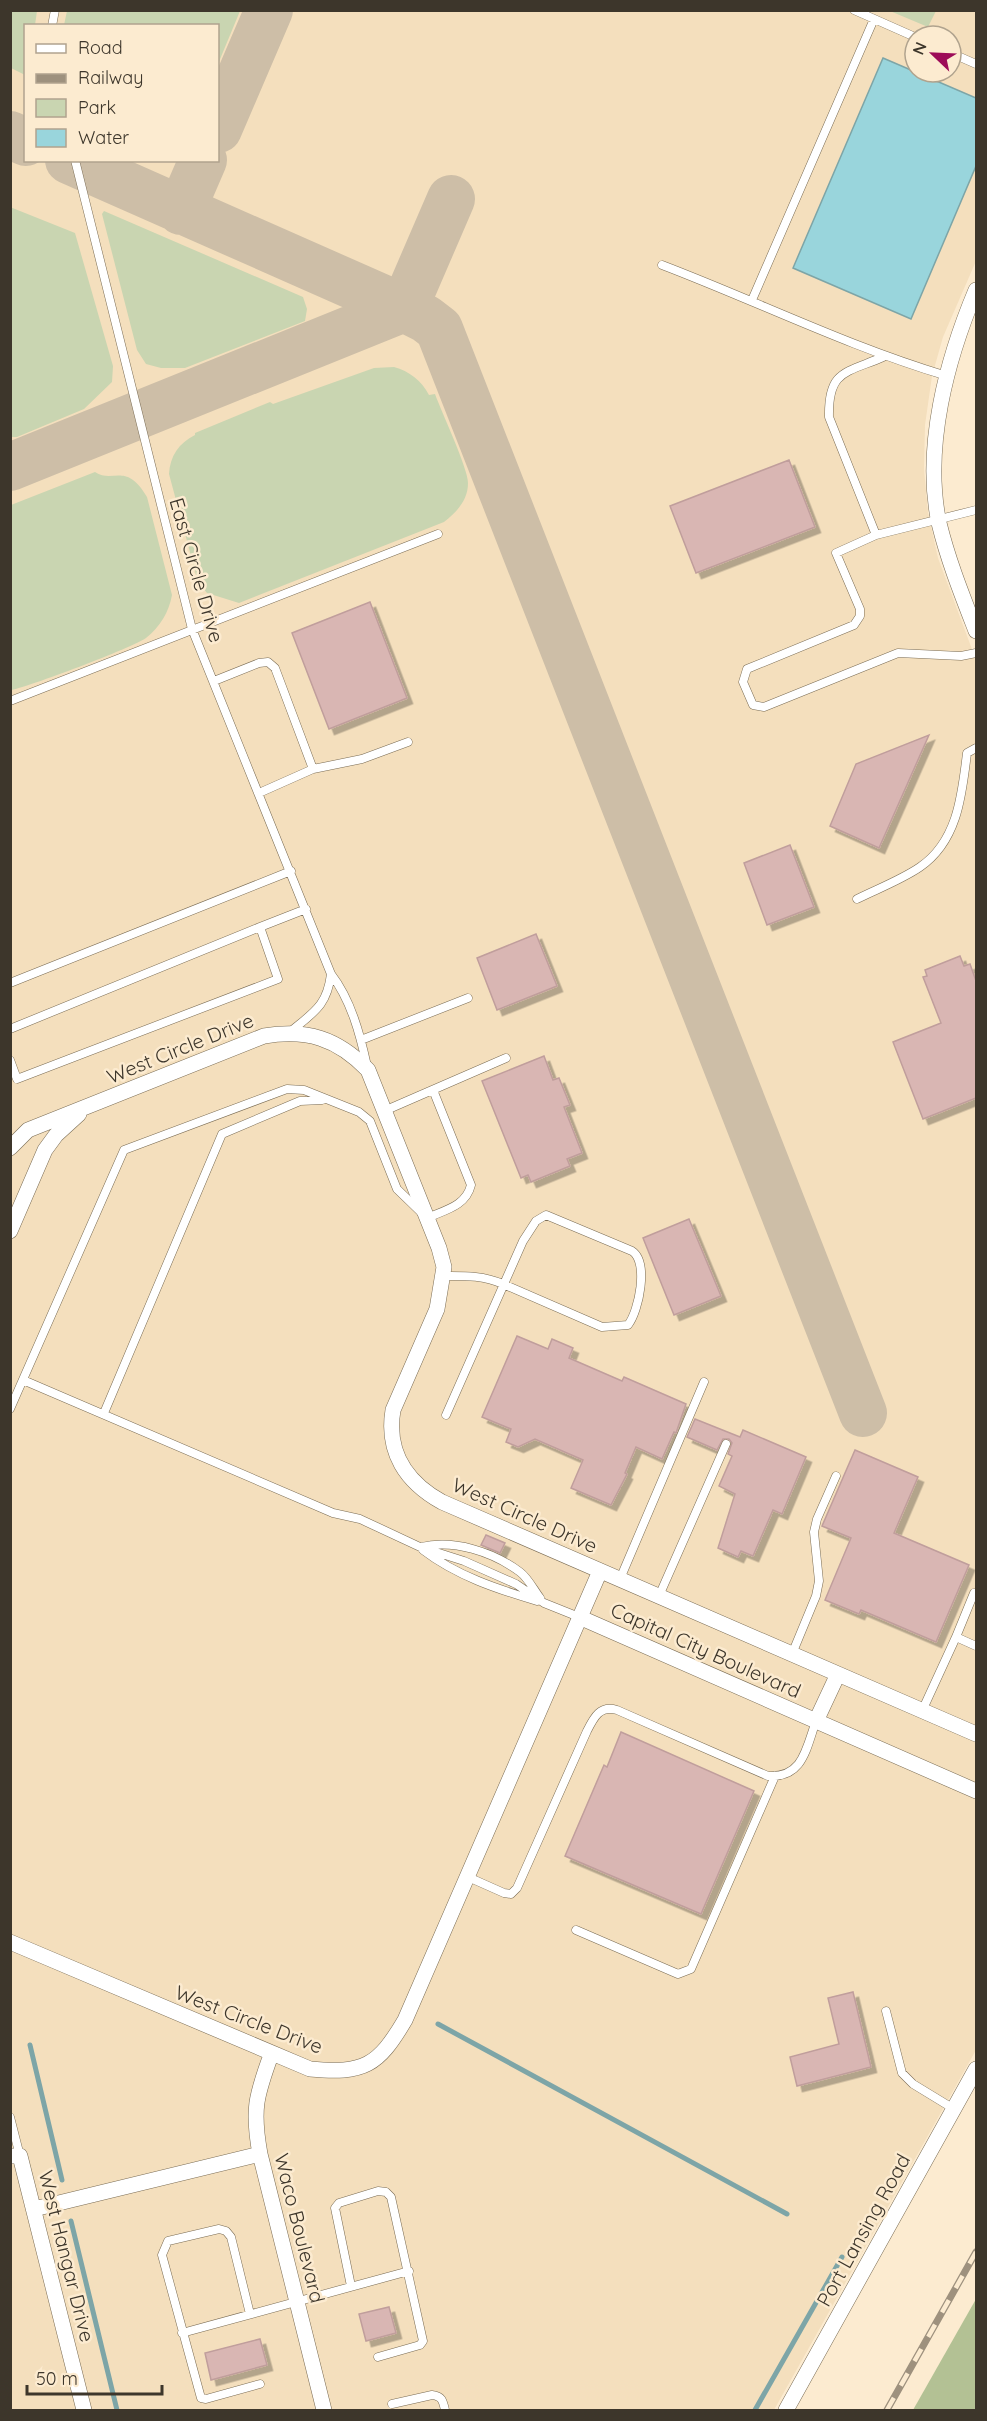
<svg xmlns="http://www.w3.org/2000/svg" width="987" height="2421" viewBox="0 0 987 2421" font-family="Quicksand,sans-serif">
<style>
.built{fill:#f4dfbd;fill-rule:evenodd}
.green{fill:#c9d5b1}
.forest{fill:#b3c194}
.water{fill:#99d5dc;stroke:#7da5a7;stroke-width:1.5}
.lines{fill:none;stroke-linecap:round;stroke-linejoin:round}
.stream{stroke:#7da5a7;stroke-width:5}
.taxiway{stroke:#cdbea7;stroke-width:48}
.building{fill:#d9b6b3;stroke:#c09e9c;stroke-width:1.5;filter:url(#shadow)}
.lane-casing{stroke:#7a6c54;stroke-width:9}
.street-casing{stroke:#7a6c54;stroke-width:16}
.lane{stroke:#fff;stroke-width:8}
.street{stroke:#fff;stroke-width:15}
.rail-casing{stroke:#9e917e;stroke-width:7}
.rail{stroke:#fcebd0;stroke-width:4.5;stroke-dasharray:14;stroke-linecap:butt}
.labels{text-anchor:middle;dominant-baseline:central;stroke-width:5;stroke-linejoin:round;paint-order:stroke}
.street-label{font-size:20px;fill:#3d362b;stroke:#fcebd0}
</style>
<defs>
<filter id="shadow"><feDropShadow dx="5.5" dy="5.5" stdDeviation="0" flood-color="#0004"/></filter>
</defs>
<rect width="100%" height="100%" fill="#fcebd0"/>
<path class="built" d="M11 11H976V261L943 337 932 376 925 425 924 469 928 513 938 558 976 660V2050L774 2410H11ZM26 26H218V160H26ZM915 36H951V72H915Z"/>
<path class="green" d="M10 11H37L35 25 26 26 25 75 11 68Z
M67 11V10L240 11 218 64V26L64 25Z
M890 11H936L928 27Z
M10 207 75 233 113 366 112 382 84 409 17 437H10Z
M104 211 303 297 307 309 305 321 185 368H161L146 364 137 350 102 214Z
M394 367C409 371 422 381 429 395L435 394C441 411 468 468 468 483 468 500 457 512 444 522L239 603 207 593 198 582 169 474C170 456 179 443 195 435V433L270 402 273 404 374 368Z
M95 472C113 484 126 461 147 497L172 595C169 612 160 627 146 638 134 647 26 688 11 690V505Z"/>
<path class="forest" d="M976 2299V2410H913Z"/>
<path class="water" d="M883 58 976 98V166L911 319 793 268Z"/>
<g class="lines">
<path class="stream" d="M438 2024 787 2214
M30 2045 62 2180
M71 2221 117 2410
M755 2410 842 2257"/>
<path class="taxiway" d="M218 129 269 10
M10 135 26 142
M69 160 404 308 451 199
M181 211 203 160
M10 467 404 308 426 319 439 329 863 1413"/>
</g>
<path class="building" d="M789 460 815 527 696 573 670 506Z
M370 602 407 698 329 729 292 633Z
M929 735 879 848 830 826 856 764Z
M790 845 814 907 767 925 744 863Z
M536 934 557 986 497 1010 477 958Z
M960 956 964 966 970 964 976 981V1098L923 1119 893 1042 941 1023 923 977 927 976 925 970Z
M544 1056 553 1080 559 1078 570 1105 564 1107 582 1153 567 1159 570 1166 531 1182 528 1175 521 1178 482 1081Z
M689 1219 721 1296 674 1315 643 1238Z
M517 1336 548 1349 552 1339 573 1348 569 1358 622 1381 624 1377 686 1404 676 1433 674 1432 662 1459 636 1447 625 1473 627 1474 611 1505 571 1488 583 1460 535 1439 518 1447 506 1442 511 1429 482 1417Z
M695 1419 740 1437 743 1430 806 1457 782 1514 773 1510 753 1556 741 1551 738 1557 718 1548 735 1494 719 1486 732 1456 728 1454 732 1443 729 1439H723L717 1450 687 1437Z
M855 1450 918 1477 894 1533 969 1565 936 1642 861 1610 859 1614 825 1600 851 1538 822 1526Z
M486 1535 505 1543 500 1553 481 1545Z
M621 1732 754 1791 701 1914 565 1856 604 1765 607 1767Z
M853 1992 871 2067 797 2086 790 2057 839 2044 828 1998Z
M389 2307 396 2333 366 2341 359 2314Z
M260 2339 267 2365 211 2380 205 2353Z"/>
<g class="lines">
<defs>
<path id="lane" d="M854 10 915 37
M52 26 55 10
M951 53 976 64
M75 160 192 629 331 974C351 1000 360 1034 367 1066
M662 265C759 302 847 346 947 376
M752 300 874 19
M976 510 876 535 836 553 860 609V616L854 625 747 669 743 682 753 705 764 707 898 653 961 656 976 653
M876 535 829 417C828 370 846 373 883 357
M214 681 259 663 268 662 275 668 313 769
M10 701 438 534
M259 793 313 769 362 759 408 742
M857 899C877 889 901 880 920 867 958 841 962 794 967 753L976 748
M10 983 291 871
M10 1029 260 927
M290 1032C314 1012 327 1006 331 974
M361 1040 468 998
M10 1060 17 1079 278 979 260 927 306 909
M384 1111 506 1058
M442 1276C464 1276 482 1275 503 1284L602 1327 628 1325C639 1311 649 1262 632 1251L546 1215 536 1221 523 1241 446 1415
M23 1380 333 1513 360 1519 420 1547 464 1561 516 1584 544 1603 579 1617
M10 1409 124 1150 287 1089 304 1090 359 1112 370 1121 397 1189 427 1218C445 1210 466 1206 471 1185L433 1090
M104 1413 222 1134 300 1101 322 1100
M421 1547C454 1539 493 1552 520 1572 528 1578 534 1590 540 1598
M423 1550C457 1576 497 1589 537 1601
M620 1579 704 1382
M976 1594 974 1593 956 1637 976 1646
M659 1596 726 1444
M792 1654 816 1596 819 1581 814 1532 817 1519 836 1476
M922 1711 956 1637
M468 1877 504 1893 511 1894 517 1888 587 1731C594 1717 600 1705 617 1710L768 1776C803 1778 806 1749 816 1721
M576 1930 678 1974 691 1969 775 1776
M886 2011 902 2073 913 2084 954 2109
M10 2117 20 2156
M351 2286 335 2208 339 2203 378 2191 386 2192 391 2197 423 2341 420 2345 378 2357
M250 2314 231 2237 226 2231 219 2229 168 2241 162 2255 201 2398 206 2399 260 2384
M182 2333 409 2271
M392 2404 432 2395C442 2396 443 2401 445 2410"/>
<path id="street" d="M976 290C947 359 923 447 939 523 948 560 962 595 976 631
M10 1148 28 1130 264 1036C307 1029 337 1038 368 1070L439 1248 444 1267 437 1309 393 1410C386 1452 406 1482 442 1502L976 1734
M10 1231 45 1150 56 1135 79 1114
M579 1617 976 1791
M816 1721 838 1674
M10 1942 310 2069C364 2074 378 2066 405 2020L600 1571
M271 2055C256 2096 252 2110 260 2154L324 2410
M10 2156H20L84 2410
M34 2209 260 2154
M786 2410 976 2069"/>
</defs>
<use href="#lane" class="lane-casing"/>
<use href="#street" class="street-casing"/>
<use href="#lane" class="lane"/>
<use href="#street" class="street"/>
<defs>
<path id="rail" d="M887 2410 976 2252"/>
</defs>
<use href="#rail" class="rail-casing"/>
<use href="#rail" class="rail"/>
</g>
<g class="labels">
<g class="street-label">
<text transform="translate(197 570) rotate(74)">East Circle Drive</text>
<text transform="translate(180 1048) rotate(-22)">West Circle Drive</text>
<text transform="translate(525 1515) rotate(24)">West Circle Drive</text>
<text transform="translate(706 1650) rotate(24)">Capital City Boulevard</text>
<text transform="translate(249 2019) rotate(21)">West Circle Drive</text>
<text transform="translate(300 2228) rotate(76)">Waco Boulevard</text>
<text transform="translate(863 2230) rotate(-61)">Port Lansing Road</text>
<text transform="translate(67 2256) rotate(76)">West Hangar Drive</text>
</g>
</g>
<rect width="987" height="2421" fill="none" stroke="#3d362b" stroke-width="24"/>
<rect x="24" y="24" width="195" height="138" fill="#fcebd0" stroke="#b0a38e" stroke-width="1.5"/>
<rect x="36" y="44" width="30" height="9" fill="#ffffff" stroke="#b0a38e" stroke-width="1.5"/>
<text x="78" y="54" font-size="18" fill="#3d362b">Road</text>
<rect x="36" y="74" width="30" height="9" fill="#9e917e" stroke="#b0a38e" stroke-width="1.5"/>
<text x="78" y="84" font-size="18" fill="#3d362b">Railway</text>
<rect x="36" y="99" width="30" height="18" fill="#c9d5b1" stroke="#b0a38e" stroke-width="1.5"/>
<text x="78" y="114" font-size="18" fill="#3d362b">Park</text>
<rect x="36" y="129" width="30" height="18" fill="#99d5dc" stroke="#b0a38e" stroke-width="1.5"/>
<text x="78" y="144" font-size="18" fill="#3d362b">Water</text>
<g transform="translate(933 54) rotate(293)"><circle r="28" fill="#fcebd0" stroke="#b0a38e" stroke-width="1.5"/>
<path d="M0-4.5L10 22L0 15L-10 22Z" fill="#9d0c58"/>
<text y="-9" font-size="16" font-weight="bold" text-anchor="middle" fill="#3d362b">N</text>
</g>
<path d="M27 2385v9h135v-9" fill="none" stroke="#3d362b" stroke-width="3"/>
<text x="36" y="2385" font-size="18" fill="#3d362b" stroke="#fcebd0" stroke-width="4.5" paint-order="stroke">50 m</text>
</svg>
